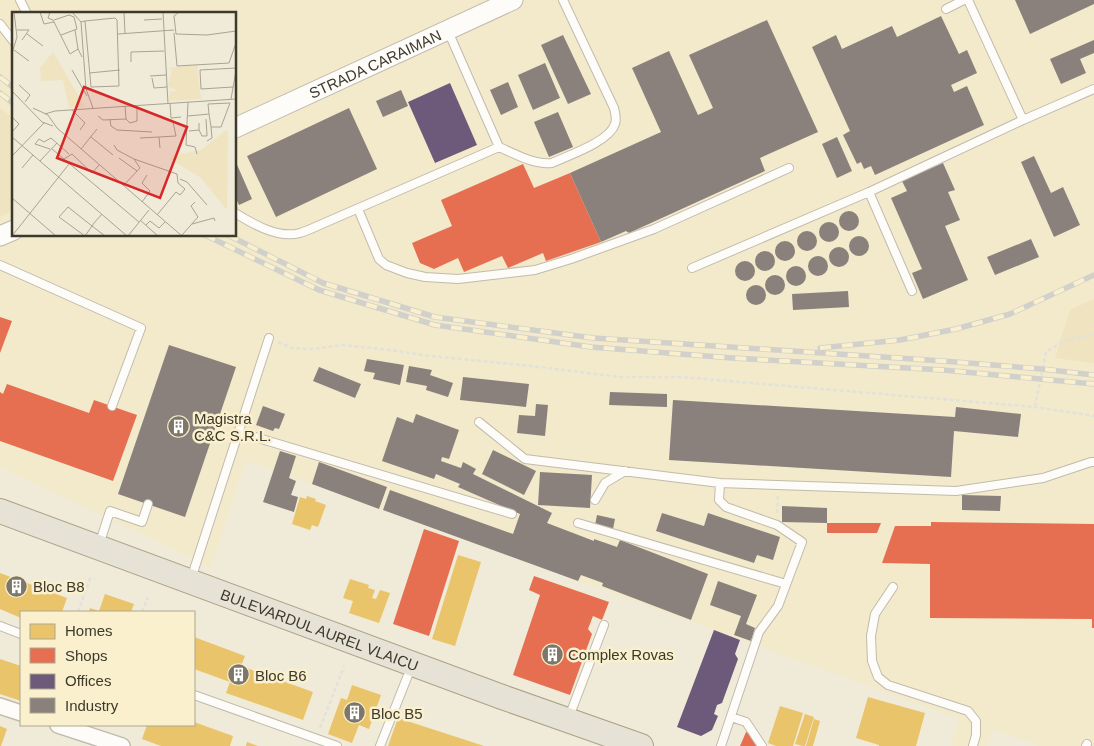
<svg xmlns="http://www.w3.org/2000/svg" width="1094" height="746" viewBox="0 0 1094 746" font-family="Helvetica,sans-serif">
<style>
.built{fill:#f3e9cb}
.green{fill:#efe4bf}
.homes{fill:#e9c46a}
.shops{fill:#e76f51}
.offices{fill:#6d597a}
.industry{fill:#8a817c}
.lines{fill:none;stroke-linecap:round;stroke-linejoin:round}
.service-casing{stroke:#c0bbad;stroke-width:10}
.minor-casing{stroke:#c0bbad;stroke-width:18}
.tertiary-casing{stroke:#c0bbad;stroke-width:21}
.primary-casing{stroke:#a9a287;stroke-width:26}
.path{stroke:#e2e1db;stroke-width:2.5;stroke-dasharray:4 2.5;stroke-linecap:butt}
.service{stroke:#fdfcf9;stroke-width:8}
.minor{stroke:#fdfcf9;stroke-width:15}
.tertiary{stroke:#fdfcf9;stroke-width:19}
.primary{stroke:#e6e2d5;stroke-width:24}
.rail-casing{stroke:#d1d0cb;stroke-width:5.5}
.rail{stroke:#faf0ce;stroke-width:4;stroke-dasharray:11;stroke-linecap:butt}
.labels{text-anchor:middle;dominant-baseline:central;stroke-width:5;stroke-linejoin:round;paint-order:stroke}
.street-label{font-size:15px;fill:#3d392b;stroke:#faf0ce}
.poi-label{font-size:15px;fill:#3d392b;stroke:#faf0ce;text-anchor:start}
.inset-road{fill:none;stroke:#a8a393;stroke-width:1}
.view{fill:#d62828;fill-opacity:0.15;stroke:#d62828;stroke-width:2.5}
.inset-edge{fill:none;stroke:#3d392b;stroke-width:2.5}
</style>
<rect width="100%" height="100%" fill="#f0ead8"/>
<path class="built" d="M0 0H1094V746H1040L992 729 986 746H951L960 719 246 460 211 567 0 467V217L14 210V235H235V14H14V119L0 108Z"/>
<path class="green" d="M0 108 14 119V210L0 217Z
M1094 299V363L1055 358 1070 310Z"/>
<path class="homes" d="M307 496 316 499 315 501 326 505 318 527 312 525 310 530 292 524 300 497 306 499Z
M458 555 481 562 455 646 432 639Z
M0 573 67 598 62 612H21V618L0 609Z
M350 579 369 585 368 588 375 590 372 598 376 599 380 590 390 593 379 623 349 613 353 601 343 598Z
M105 594 134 604 131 612H89L90 608 99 611Z
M194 637 245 656 241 666 313 692 303 720 226 693 230 682 194 669Z
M0 659 21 666V701L0 694Z
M352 685 381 695 369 729 359 725 352 743 328 734 341 698 347 700Z
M868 697 925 713 916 746H879V745L856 738Z
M780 706 803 713 793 746H776L768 743Z
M805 714 814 717 805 746H803L795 744Z
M398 718 484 746H388Z
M814 719 820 721 813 746H806Z
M194 722 233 736 230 746H161L142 739 147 725H194Z
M0 726 7 729 1 746H0Z
M247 742 258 746H246Z"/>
<path class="shops" d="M523 164 534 188 570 173 601 242 546 261 543 253 508 268 502 256 464 272 458 258 434 269 420 263 412 243 452 226 441 200Z
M0 317 12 321 0 353Z
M7 384 89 413 94 400 137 415 113 481 0 441V392L3 394Z
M931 522 1094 524V628H1092V619L930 618V564L882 563 895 526H931Z
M827 523H881L877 533H827Z
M424 529 459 541 429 636 393 624Z
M534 576 609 602 602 620 593 616 588 629 592 634 570 695 513 675 540 595 529 590Z
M746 732 751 734 758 746H740Z"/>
<path class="offices" d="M450 83 477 145 435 163 408 102Z
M714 630 740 640 735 654 738 659 722 703 717 705 714 714 718 716 712 730 701 736 677 727Z"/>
<path class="industry" d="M1015 0H1094V4L1030 34Z
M941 16 959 54 967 50 977 73 951 85 954 92 967 86 984 125 875 175 871 166 864 169 861 162 857 164 843 135 850 131 812 47 836 35 842 49 892 26 897 37Z
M767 20 818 132 760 158 765 171 629 233 626 231 601 242 570 173 661 132 632 68 669 51 698 115 713 108 689 55Z
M563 35 591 94 568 104 541 45Z
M1094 40V53L1080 59 1086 73 1061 84 1050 59Z
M545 63 560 98 533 110 518 75Z
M508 82 518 107 501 115 490 90Z
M401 90 408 106 383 117 376 101Z
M349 108 377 169 276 217 247 156Z
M558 112 573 147 549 157 534 122Z
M837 137 852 171 837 178 822 144Z
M1034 156 1051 193 1063 187 1080 225 1054 237 1021 162Z
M235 160 252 199 239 205 235 196Z
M943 163 955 190 948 192 960 220 945 226 968 280 923 299 912 273 922 269 891 198 907 191 902 181Z
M839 221a10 10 0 1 1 20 0a10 10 0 1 1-20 0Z
M819 232a10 10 0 1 1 20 0a10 10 0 1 1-20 0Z
M797 241a10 10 0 1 1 20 0a10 10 0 1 1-20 0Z
M849 246a10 10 0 1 1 20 0a10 10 0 1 1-20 0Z
M1031 239 1039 257 995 275 987 257Z
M775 251a10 10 0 1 1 20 0a10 10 0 1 1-20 0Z
M829 257a10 10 0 1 1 20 0a10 10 0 1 1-20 0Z
M755 261a10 10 0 1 1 20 0a10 10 0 1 1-20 0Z
M808 266a10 10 0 1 1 20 0a10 10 0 1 1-20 0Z
M735 271a10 10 0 1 1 20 0a10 10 0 1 1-20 0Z
M786 276a10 10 0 1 1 20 0a10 10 0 1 1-20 0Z
M765 285a10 10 0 1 1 20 0a10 10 0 1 1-20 0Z
M746 295a10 10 0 1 1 20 0a10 10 0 1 1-20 0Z
M848 291 849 307 793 310 792 294Z
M169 345 236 367 185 517 118 494Z
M367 359 404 365 400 385 373 379 375 373 364 371Z
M409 366 432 370 430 375 453 383 448 397 426 390 427 386 406 382Z
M319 367 361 384 355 398 313 381Z
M463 377 529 384 526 407 460 400Z
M610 392 667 394V407L609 405Z
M673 400 955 417 956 407 1021 414 1018 437 954 431 951 477 669 460Z
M536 404 548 405 545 436 517 433 519 415 535 416Z
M263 406 285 414 279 429 275 428 273 431 256 425Z
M416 414 459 430 449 459 442 457 441 461 461 468 463 462 476 469 473 474 552 513 547 523 594 541V539L617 547 620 540 708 574 691 620 602 586 603 583 581 575 578 581 383 510 390 490 513 534 520 514 458 487 460 484 436 474 434 479 382 461 397 417 413 423Z
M493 450 536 471 524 495 482 474Z
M280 451 296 456 289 478 296 481 291 495 298 497 294 512 263 502Z
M319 462 387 487 379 509 312 484Z
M540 472 592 475 590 508 538 505Z
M962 495 1001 496 1000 511 962 510Z
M782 506 827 508V523L782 522Z
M662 513 704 526 708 513 780 537 773 560 757 555 754 563 656 531Z
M597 515 615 519 613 529 595 525Z
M718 581 757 595 746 624 755 628 751 641 734 635 741 616 710 605Z"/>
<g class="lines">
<defs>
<path id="service" d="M20 0 27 14
M946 9 964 0
M0 24 14 42
M1023 120 1094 89
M499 147C515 154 534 165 552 163 569 155 609 142 615 124 617 118 615 113 614 108L563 0
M869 192 1023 120 968 0
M358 209 379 259 386 265 407 273 425 277 458 279 535 270 571 259 654 229 789 168
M235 213C253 224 278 239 300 233 307 231 315 227 322 224L499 147 448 31
M0 265 141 328 112 406
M692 268 869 192 912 291
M479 422 525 459 720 483
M238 432 512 514
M595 500 605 483 625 471
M578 523 786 584
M99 545 110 511 142 522 148 504
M191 579 269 338
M893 587 875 614 871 636 872 661 878 677 888 685 968 711 976 721V735L973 746
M0 626 21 634
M194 695 337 746
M569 717 604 625
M731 717 746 722 762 746
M380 746 412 665
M721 746 759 632 778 606 802 542 777 525 726 507 719 500 720 483 956 491 1043 478 1091 462H1094
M1086 746 1087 744"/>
<path id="minor" d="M0 706 21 713
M58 725 122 746"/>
<g id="tertiary">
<path id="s1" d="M235 128 513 0"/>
<path d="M0 236 14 230"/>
</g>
<g id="primary">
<path id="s2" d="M0 511 502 697 641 746"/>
</g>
</defs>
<use href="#service" class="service-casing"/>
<use href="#minor" class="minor-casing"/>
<use href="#tertiary" class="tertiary-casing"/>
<use href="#primary" class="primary-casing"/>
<path class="path" d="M278 342 292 348 314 349 342 345 390 350 430 356 531 366 620 377H681L1035 407 1094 416
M1035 407 1046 352 1067 339 1085 337 1094 333
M777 513 778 496
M78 612 91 576
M142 612 148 597
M320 728 344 666"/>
<use href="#service" class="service"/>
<use href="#minor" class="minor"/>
<use href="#tertiary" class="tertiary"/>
<use href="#primary" class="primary"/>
<defs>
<path id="rail" d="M0 77 14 88
M0 93 14 104
M205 235 319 290 435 325 591 347 732 358 943 370 1094 384
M228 235 323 283 435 317 593 338 943 361 1042 369 1094 375
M820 348 900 340 956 329 1010 314 1094 275"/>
</defs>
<use href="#rail" class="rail-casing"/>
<use href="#rail" class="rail"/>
</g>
<defs>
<symbol id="building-disc" viewBox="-11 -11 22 22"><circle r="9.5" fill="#7c7768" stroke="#faf0ce"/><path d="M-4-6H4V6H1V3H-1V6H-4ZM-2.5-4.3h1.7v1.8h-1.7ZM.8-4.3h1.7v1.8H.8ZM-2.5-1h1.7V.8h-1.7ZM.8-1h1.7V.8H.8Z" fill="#fff"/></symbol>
</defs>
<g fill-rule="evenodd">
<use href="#building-disc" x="166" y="414" width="25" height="25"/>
<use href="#building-disc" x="4" y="574" width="25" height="25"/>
<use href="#building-disc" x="540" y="642" width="25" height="25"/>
<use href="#building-disc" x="226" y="662" width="25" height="25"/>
<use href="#building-disc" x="342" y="700" width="25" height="25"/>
</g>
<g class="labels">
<g class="street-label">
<text stroke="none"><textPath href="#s1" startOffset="154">STRADA CARAIMAN</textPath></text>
<text stroke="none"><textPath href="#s2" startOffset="341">BULEVARDUL AUREL VLAICU</textPath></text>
</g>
<g class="poi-label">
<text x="194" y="418">Magistra<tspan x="194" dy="17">C&amp;C S.R.L.</tspan></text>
<text x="33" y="586">Bloc B8</text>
<text x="568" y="654">Complex Rovas</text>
<text x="255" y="675">Bloc B6</text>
<text x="371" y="713">Bloc B5</text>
</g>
</g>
<g transform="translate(12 12)">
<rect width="224" height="224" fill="#f0ead8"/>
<path d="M41 40 73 95 57 96 51 68 29 69 28 56ZM185 53 189 87 157 89V80L166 79 156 74 160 58 155 56ZM213 119H216L215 198 189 166 159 147 162 143 189 138Z" fill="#efe4bf"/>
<path class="inset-road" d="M28 0 32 12 42 10M38 0 36 6 41 8 58 42 66 37 70 45M60 0 69 10 74 77 81 96M112 0 113 22M151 0 156 92M167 0 162 4 164 22 195 23 224 19M42 8 57 3 62 5 65 17 49 23M132 8 150 7M69 10 73 9 103 6 105 8 107 74 79 75 73 9M5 18H17L10 28M63 18 66 37M162 21 165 54 217 51 224 31M15 22 31 34M106 22 162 18M2 38 17 49M0 41 5 25 2 0M119 50V40L152 39M60 58 75 84M77 61 108 58M138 64 154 63M140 66 142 76 155 75M7 73 18 83 13 90M221 75 189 77 188 58 224 56M0 79 30 110 41 114M219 87 224 59M176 90 174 133 183 135 185 142M158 91 159 106 169 105M21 96 36 103 45 116 170 224M60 98 73 111 68 118M33 102 43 99 224 87M86 104 91 108 114 107 113 94M176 104 197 102 196 92 218 91 209 115H199L197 102M0 105 7 112 0 120M114 107 118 111 125 109V94M98 108 99 114 105 118 140 120M187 118 190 124H195L194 107M177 119 187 118V111M0 125 115 224M79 125 101 143M147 125 164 124 161 110M128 126 147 125 148 136M195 129 200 126 199 115M102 133 105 138 122 147M38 137 23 132 27 127 32 130 39 126 57 142M40 137 127 210M69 137 85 117M0 144 32 111M107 146 125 159M52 147 60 142 80 161 87 153M28 149 45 131M10 156 21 143M168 167 175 170 195 193M111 174 128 156 122 147 165 162 166 171 173 177 168 183 164 180 145 203M0 186 44 224M130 190 138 179 130 171 135 163M90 202 82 211 80 214 73 224 47 205 56 195 80 214 93 224M128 208 146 224M180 212 202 206 203 209M134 213 138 209 147 216 153 210M170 223 186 205 179 194 183 190M0 224 57 152M116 224 137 198"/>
<path class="view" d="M72 75 175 115 148 186 45 146Z"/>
<rect width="224" height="224" class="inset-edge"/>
</g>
<rect x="20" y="611" width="175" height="115" fill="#faf0ce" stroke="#aea78d"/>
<rect x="30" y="624" width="25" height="15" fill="#e9c46a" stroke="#aea78d"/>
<text x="65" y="636" font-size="15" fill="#3d392b">Homes</text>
<rect x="30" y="648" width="25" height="15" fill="#e76f51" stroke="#aea78d"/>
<text x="65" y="661" font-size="15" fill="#3d392b">Shops</text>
<rect x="30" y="674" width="25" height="15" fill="#6d597a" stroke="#aea78d"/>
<text x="65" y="686" font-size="15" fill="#3d392b">Offices</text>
<rect x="30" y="698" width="25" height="15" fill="#8a817c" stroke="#aea78d"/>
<text x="65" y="711" font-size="15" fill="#3d392b">Industry</text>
</svg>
